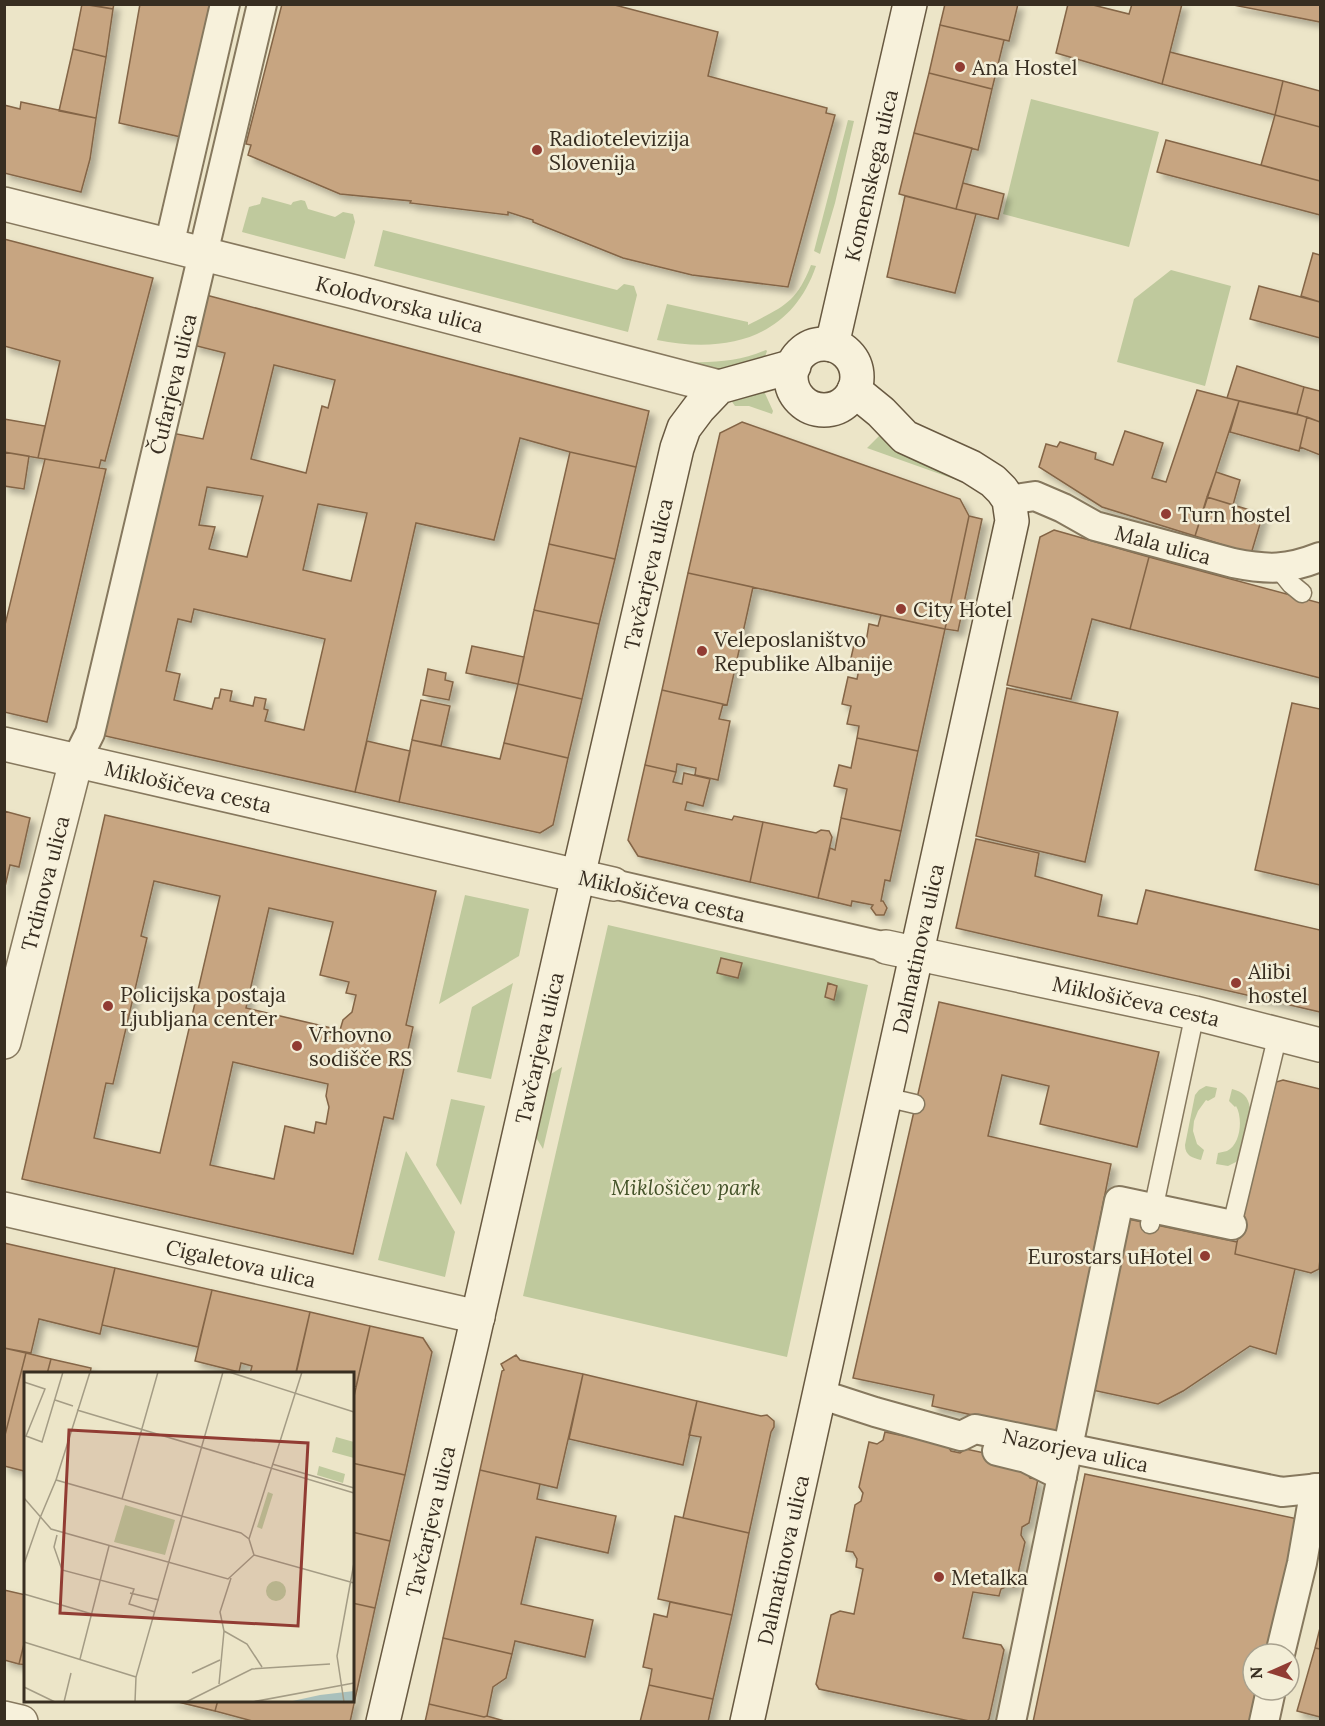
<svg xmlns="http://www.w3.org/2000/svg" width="1325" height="1726" viewBox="0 0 1325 1726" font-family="Lora,serif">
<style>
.green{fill:#bfc99d}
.building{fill:#c7a581;stroke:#846546;stroke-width:1.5;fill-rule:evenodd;filter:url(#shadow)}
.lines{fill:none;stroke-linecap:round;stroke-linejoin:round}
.service-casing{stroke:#86785e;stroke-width:21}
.pedestrian-casing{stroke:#86785e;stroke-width:32}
.minor-casing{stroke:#86785e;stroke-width:36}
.tertiary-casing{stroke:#86785e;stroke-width:36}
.secondary-casing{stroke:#685941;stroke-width:36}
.service{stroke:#f7f1db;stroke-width:18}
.pedestrian{stroke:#f7f1db;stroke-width:28}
.minor{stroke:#f7f1db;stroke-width:33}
.tertiary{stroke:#f7f1db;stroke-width:33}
.secondary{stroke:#f7f1db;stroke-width:33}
.poi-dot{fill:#913c33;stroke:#f3eed7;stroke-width:2}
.labels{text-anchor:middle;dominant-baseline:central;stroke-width:5;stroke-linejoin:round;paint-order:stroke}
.poi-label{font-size:21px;fill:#382e21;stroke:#f3eed7;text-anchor:start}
.street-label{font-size:21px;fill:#382e21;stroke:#f3eed7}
.park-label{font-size:21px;font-style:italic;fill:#445329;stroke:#f3eed7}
.inset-road{fill:none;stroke:#a49c85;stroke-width:1.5}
.view{fill:#913c33;fill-opacity:0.15;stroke:#913c33;stroke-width:3}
.inset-edge{fill:none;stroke:#382e21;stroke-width:3}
</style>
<defs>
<filter id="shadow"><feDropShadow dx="5.5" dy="5.5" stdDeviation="3" flood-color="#0004"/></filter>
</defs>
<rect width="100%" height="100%" fill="#ece5c8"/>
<path class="green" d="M1031 99 1159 132 1129 247 1003 214Z
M848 120 854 121 835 203 820 254 814 251Z
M262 197 291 205 293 202 301 200 305 201 308 209 335 217 343 212 353 214 355 222 345 259 242 232 249 207 260 204Z
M383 230 617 290 624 284 634 286 637 295 628 332 374 266Z
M811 265 816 266C791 339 726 354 657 340L667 304 748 322V325C782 307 796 304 811 265Z
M1171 270 1231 286 1205 386 1117 362 1134 299Z
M766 350 767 351 765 357 716 371 688 362C715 363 741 361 766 350Z
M763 389 773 411 772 414 749 406H735L730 399Z
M880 435 968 484 867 448Z
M465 895 529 909 519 956 439 1004Z
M608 925 868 985 787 1357 523 1296Z
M513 983 491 1079 457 1072 472 1007Z
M562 1067 543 1149 534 1134 548 1076Z
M1206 1086 1217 1088 1215 1097 1208 1101 1206 1100 1198 1111 1194 1121 1193 1131 1197 1144 1204 1150 1201 1160C1193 1158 1185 1156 1185 1145L1195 1095 1199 1090Z
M1232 1089C1243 1092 1248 1096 1250 1108L1239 1157 1236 1162 1228 1166 1216 1164 1218 1153C1221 1152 1224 1152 1227 1151 1241 1144 1243 1118 1236 1106L1235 1107 1229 1101Z
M451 1099 485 1106 461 1205 436 1165Z
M406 1151 455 1232 445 1277 378 1260Z"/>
<path class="building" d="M82 4 113 9 106 57 73 49Z
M86 4H114L113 9Z
M140 4H212L181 137 119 123Z
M282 4H611L718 32 708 76 827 108 826 113 835 115 788 287 692 275 623 258 533 222V220L508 212V215L410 203 411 201 340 194 248 155 251 145 246 144Z
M945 4H1018L1009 41 940 25Z
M1068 4H1089L1129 14 1132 4H1182L1162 84 1056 53Z
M1320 4V22L1233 5V4Z
M940 25 1004 40 992 89 929 73Z
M73 49 106 57 96 118 59 111Z
M1170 52 1283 81 1275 115 1162 84Z
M929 73 992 89 978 150 914 133Z
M1283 81 1320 91V127L1275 115Z
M21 102 96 118 90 159 81 192 4 173V105L20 109Z
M1275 115 1320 127V181L1261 165Z
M914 133 972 148 956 209 899 194Z
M1166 140 1320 181V215L1157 172Z
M963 183 1004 194 998 219 956 209Z
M905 196 976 214 955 293 887 277Z
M4 239 153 278 105 461 101 460 99 468 38 458 60 361 4 346Z
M1313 253 1320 255V302L1301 296Z
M1259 286 1320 302V338L1250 319Z
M206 295 649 411 636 467 570 452 520 438 494 540 416 523 355 792 101 735 172 433 203 439 225 353 193 345ZM274 365 335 380 328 408 322 406 306 473 251 459ZM207 487 263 496 247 557 209 549 215 527 199 525ZM318 504 367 513 351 581 303 570ZM194 609 325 639 304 730 265 721 268 710 264 709 266 699 255 697 253 706 230 701 232 691 221 689 219 698H215L212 709 174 700 180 674 166 671 178 619 191 622Z
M1237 366 1304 387 1297 414 1227 398Z
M1304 387 1320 391V422L1297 414Z
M1197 390 1239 401 1195 536 1102 507 1039 467 1046 444 1057 447 1060 442 1096 453 1095 459 1113 465 1125 431 1163 443 1152 478 1166 482Z
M1239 401 1307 417 1299 451 1230 432Z
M1307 417 1320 422V455L1300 447Z
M4 419 45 426 38 458 4 452Z
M742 422 960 499 969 516 945 629 688 573 720 433Z
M4 452 29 456 24 489 4 486Z
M570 452 636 467 615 559 549 544Z
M45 459 106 469 47 722 4 712V629Z
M1216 472 1240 480 1233 505 1207 497Z
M1207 497 1263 514 1251 554 1195 536Z
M969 516 982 519 958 631 945 629Z
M1054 530 1149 557 1130 629 1092 619 1071 699 1007 685 1040 537Z
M549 544 615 559 599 624 534 610Z
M1149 557 1320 603V678L1130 629Z
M688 573 753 587 727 705 662 690Z
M534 610 599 624 582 699 518 684Z
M881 615 945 629 918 751 857 738 859 726 847 724 851 706 842 704 848 677 857 679 859 669 849 667 855 640 866 642 869 624 878 626Z
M472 646 524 657 518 684 466 673Z
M428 669 446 673 445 680 453 682 449 700 423 695Z
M518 684 582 699 568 758 504 743Z
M1007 688 1118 712 1085 862 976 836Z
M662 690 723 704 719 719 730 721 718 780 695 775 696 768 677 764 676 772 645 765Z
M421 700 450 706 441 746 412 740Z
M1292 703 1320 709V885L1255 870Z
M857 738 918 751 901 831 841 818 847 789 834 786 839 765 851 768Z
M412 740 500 759 504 743 568 758 553 825 540 833 399 802Z
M367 741 410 751 399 802 355 792Z
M645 765 676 772 673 782 682 784 684 773 710 779 703 806 687 802 685 810 732 820 734 816 763 822 750 882 638 856 628 840Z
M4 811 30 818 19 867 10 865 4 891Z
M105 815 436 891 406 1025 413 1027 393 1119 384 1117 353 1254 22 1179ZM154 881 220 896 160 1153 94 1138 106 1083 113 1084 147 938 141 936ZM269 908 333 922 320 975 349 982 346 993 356 995 352 1012 343 1020 340 1030 246 1008ZM233 1062 328 1084 326 1096 329 1107 326 1124 316 1122 314 1133 285 1126 274 1179 210 1165Z
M841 818 901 831 890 881 885 880 881 901H883L887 908 884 915H876L871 908 873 905 852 901 851 906 818 898 830 848 835 850Z
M763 822 816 833 821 830 829 831 832 837 818 898 750 882Z
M976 839 1039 853 1035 876 1102 895 1098 916 1137 924 1146 890 1320 930V1012L956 928Z
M721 958 742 963 738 978 717 973Z
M828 983 837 986 834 1000 825 997Z
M939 1002 1159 1052 1137 1147 1040 1124 1049 1086 1002 1075 988 1136 1111 1164 1057 1434 932 1406 934 1395 853 1378Z
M1283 1080 1320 1089V1259L1319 1269 1311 1273 1235 1254 1237 1242 1276 1082Z
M1128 1219 1237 1242 1235 1254 1295 1269 1276 1354 1250 1346 1183 1391 1158 1404 1092 1390Z
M4 1243 115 1268 100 1334 39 1319 31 1353 4 1348Z
M115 1268 212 1290 198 1347 102 1325Z
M212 1290 310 1312 296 1374H250L252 1366 241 1363 239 1372 195 1361Z
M310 1312 370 1326 356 1387 352 1386V1374H303L296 1372Z
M370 1326 423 1338 432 1352 405 1475 352 1463V1405Z
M4 1348 26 1353 4 1439Z
M26 1353 51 1359 47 1374H26V1465L24 1471 4 1466V1439Z
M516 1355 520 1360 583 1374 557 1488 480 1470 502 1371 504 1370 501 1364Z
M51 1359 91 1368 90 1374H47Z
M583 1374 697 1401 683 1465 569 1439Z
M697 1401 761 1416 767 1415 774 1421V1427L771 1432 749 1533 683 1518 701 1437 689 1435Z
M885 1432 947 1445 951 1451 960 1453 966 1449 1027 1462 1026 1471 1030 1478 1038 1479 1029 1523 1022 1527 1021 1535 1025 1542 1015 1587 1008 1586 1001 1589 999 1596 973 1592 963 1638 1001 1645 1004 1650 989 1719 986 1722H974L819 1689 816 1684 831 1615 840 1611 854 1614 863 1569 856 1567 857 1559 853 1552 846 1551 855 1505 861 1501 863 1493 859 1487 869 1442 877 1444 883 1440Z
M352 1463 405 1475 390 1541 352 1532Z
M480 1470 540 1484 537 1499 616 1516 608 1553 536 1537 521 1604 593 1620 585 1657 515 1641 512 1654 443 1638Z
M1085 1474 1298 1519 1270 1654H1253V1690H1262L1255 1722H1033Z
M675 1516 749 1533 732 1615 658 1599Z
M352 1532 390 1541 375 1608 352 1603Z
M4 1590 26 1595V1636L19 1664 4 1660Z
M670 1602 732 1615 713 1699 649 1685 652 1669 643 1667 654 1614 667 1617Z
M352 1603 375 1608 350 1722H256L215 1711 218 1700H352Z
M1320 1628V1649L1315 1648Z
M26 1636V1665L19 1664Z
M443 1638 512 1654 506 1678 493 1687 487 1716 484 1717 429 1704Z
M1315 1648 1320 1649V1717L1297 1711Z
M649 1685 713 1699 708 1722H640Z
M170 1700H218L215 1711Z
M429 1704 484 1717 487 1716 508 1722H425Z"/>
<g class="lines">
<defs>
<path id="service" d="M1278 568 1291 584 1302 593
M885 1097 915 1104
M1150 1224 1195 1013
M1232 1225 1278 1034"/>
<g id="pedestrian">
<path d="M169 246 225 4"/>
<path id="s1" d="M1009 500 1035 496 1063 508 1095 526 1233 563C1268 570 1287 570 1320 557"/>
<path id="s2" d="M76 761 90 733 262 4"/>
<path d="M613 884 886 947"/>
<path id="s3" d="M819 1396 835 1399 875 1412 961 1436 975 1429 1282 1492 1320 1488"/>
<path d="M997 1451 1026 1458 1062 1476"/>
<path d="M1280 1654 1302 1563 1315 1488"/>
<path d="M1011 1722 1119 1201 1232 1225"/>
<path d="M1264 1722 1271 1690"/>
</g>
<g id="minor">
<path id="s4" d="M4 204 355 292 719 387"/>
<path id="s5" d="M4 744 613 884"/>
<path id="s6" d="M886 947 1195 1013 1320 1045"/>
<path id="s7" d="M4 1042 76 761"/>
<path id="s8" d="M4 1209 478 1317"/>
</g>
<path id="tertiary" d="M4 1718 21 1722"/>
<g id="secondary">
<circle cx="824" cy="377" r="33"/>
<path id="s9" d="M832 345 910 4"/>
<path id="s10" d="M383 1722 472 1342 570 911 677 448 684 428 699 408 719 387 794 366"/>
<path id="s11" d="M747 1722 1012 521 1009 500 1002 490 993 481 971 467 905 437 881 412 854 390"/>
</g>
</defs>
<use href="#service" class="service-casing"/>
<use href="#pedestrian" class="pedestrian-casing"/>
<use href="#minor" class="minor-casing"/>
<use href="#tertiary" class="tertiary-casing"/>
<use href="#secondary" class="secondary-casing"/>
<use href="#service" class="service"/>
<use href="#pedestrian" class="pedestrian"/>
<use href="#minor" class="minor"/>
<use href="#tertiary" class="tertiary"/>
<use href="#secondary" class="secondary"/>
</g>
<g class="poi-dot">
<circle cx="960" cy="67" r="6"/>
<circle cx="537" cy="150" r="6"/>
<circle cx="1166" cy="514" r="6"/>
<circle cx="901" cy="609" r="6"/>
<circle cx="702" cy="651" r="6"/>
<circle cx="1236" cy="983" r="6"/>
<circle cx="108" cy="1006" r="6"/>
<circle cx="297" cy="1046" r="6"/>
<circle cx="1205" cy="1256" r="6"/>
<circle cx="939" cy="1577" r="6"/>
</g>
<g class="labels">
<g class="poi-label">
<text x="972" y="67">Ana Hostel</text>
<text x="549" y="138">Radiotelevizija<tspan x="549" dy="24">Slovenija</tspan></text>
<text x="1178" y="514">Turn hostel</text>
<text x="913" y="609">City Hotel</text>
<text x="714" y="639">Veleposlaništvo<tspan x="714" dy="24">Republike Albanije</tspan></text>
<text x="1248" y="971">Alibi<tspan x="1248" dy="24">hostel</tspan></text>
<text x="120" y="994">Policijska postaja<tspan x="120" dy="24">Ljubljana center</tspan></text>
<text x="309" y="1034">Vrhovno<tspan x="309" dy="24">sodišče RS</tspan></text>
<text x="1193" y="1256" text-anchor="end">Eurostars uHotel</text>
<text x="951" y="1577">Metalka</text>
</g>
<g class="street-label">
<text stroke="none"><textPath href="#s9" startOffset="174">Komenskega ulica</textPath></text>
<text stroke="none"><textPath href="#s4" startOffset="408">Kolodvorska ulica</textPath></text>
<text stroke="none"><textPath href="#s2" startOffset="390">Čufarjeva ulica</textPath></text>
<text stroke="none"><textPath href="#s1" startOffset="164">Mala ulica</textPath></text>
<text stroke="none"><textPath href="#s10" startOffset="1178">Tavčarjeva ulica</textPath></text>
<text stroke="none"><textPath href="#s5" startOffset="189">Miklošičeva cesta</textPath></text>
<text stroke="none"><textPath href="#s7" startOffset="164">Trdinova ulica</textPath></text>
<text transform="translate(662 896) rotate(13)">Miklošičeva cesta</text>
<text stroke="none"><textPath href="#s11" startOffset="792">Dalmatinova ulica</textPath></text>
<text stroke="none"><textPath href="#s6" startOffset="256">Miklošičeva cesta</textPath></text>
<text stroke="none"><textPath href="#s10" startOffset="692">Tavčarjeva ulica</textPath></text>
<text stroke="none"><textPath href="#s8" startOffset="243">Cigaletova ulica</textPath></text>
<text stroke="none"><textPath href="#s3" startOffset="266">Nazorjeva ulica</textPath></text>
<text stroke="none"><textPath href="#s10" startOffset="206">Tavčarjeva ulica</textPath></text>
<text stroke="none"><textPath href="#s11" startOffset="166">Dalmatinova ulica</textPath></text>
</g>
<g class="park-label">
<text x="686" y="1187">Miklošičev park</text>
</g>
</g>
<g transform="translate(24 1372)">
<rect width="330" height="330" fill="#ece5c8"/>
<path d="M312 65 330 70V86L308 80ZM295 94 321 102 319 111 293 103ZM244 120 249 122 238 157 233 155ZM101 133 151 148 141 183 90 170ZM242 219a10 10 0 1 1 20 0a10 10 0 1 1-20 0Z" fill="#bfc99d"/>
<path d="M330 319V330H264L296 323Z" fill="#a9c0bc"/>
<path class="inset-road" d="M205 0 330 40M0 10 21 17 2 64 18 70 39 0M31 28 49 34M53 38 330 121M248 92 330 116M32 108 66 0M0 126 27 157 204 207 230 183M98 127 134 0M16 146 32 108 217 161 225 167 230 183M33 163 30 175 38 198 110 217 105 232 131 240M225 167 278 0M230 183 330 211M0 192 16 146M106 221 135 228M0 222 68 242M200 259 223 272 238 295M0 270 112 305M56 287 85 174M168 301 196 288M195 312 200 259 196 240 207 206M0 315 31 330M40 330 47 301M111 330 112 305 199 0M162 330 228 297 306 292M228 330 330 311M320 330 313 284 330 191"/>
<path class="view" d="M45 58 284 71 274 254 36 241Z"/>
<rect width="330" height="330" class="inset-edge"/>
</g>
<rect width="1325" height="1726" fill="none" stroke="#382e21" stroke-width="12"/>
<g transform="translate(1271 1672) rotate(267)"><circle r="28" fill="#f3eed7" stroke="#a8a18e" stroke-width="1.5"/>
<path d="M0-4.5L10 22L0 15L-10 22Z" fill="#913c33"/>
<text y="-9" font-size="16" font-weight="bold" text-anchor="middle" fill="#382e21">N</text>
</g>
</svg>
